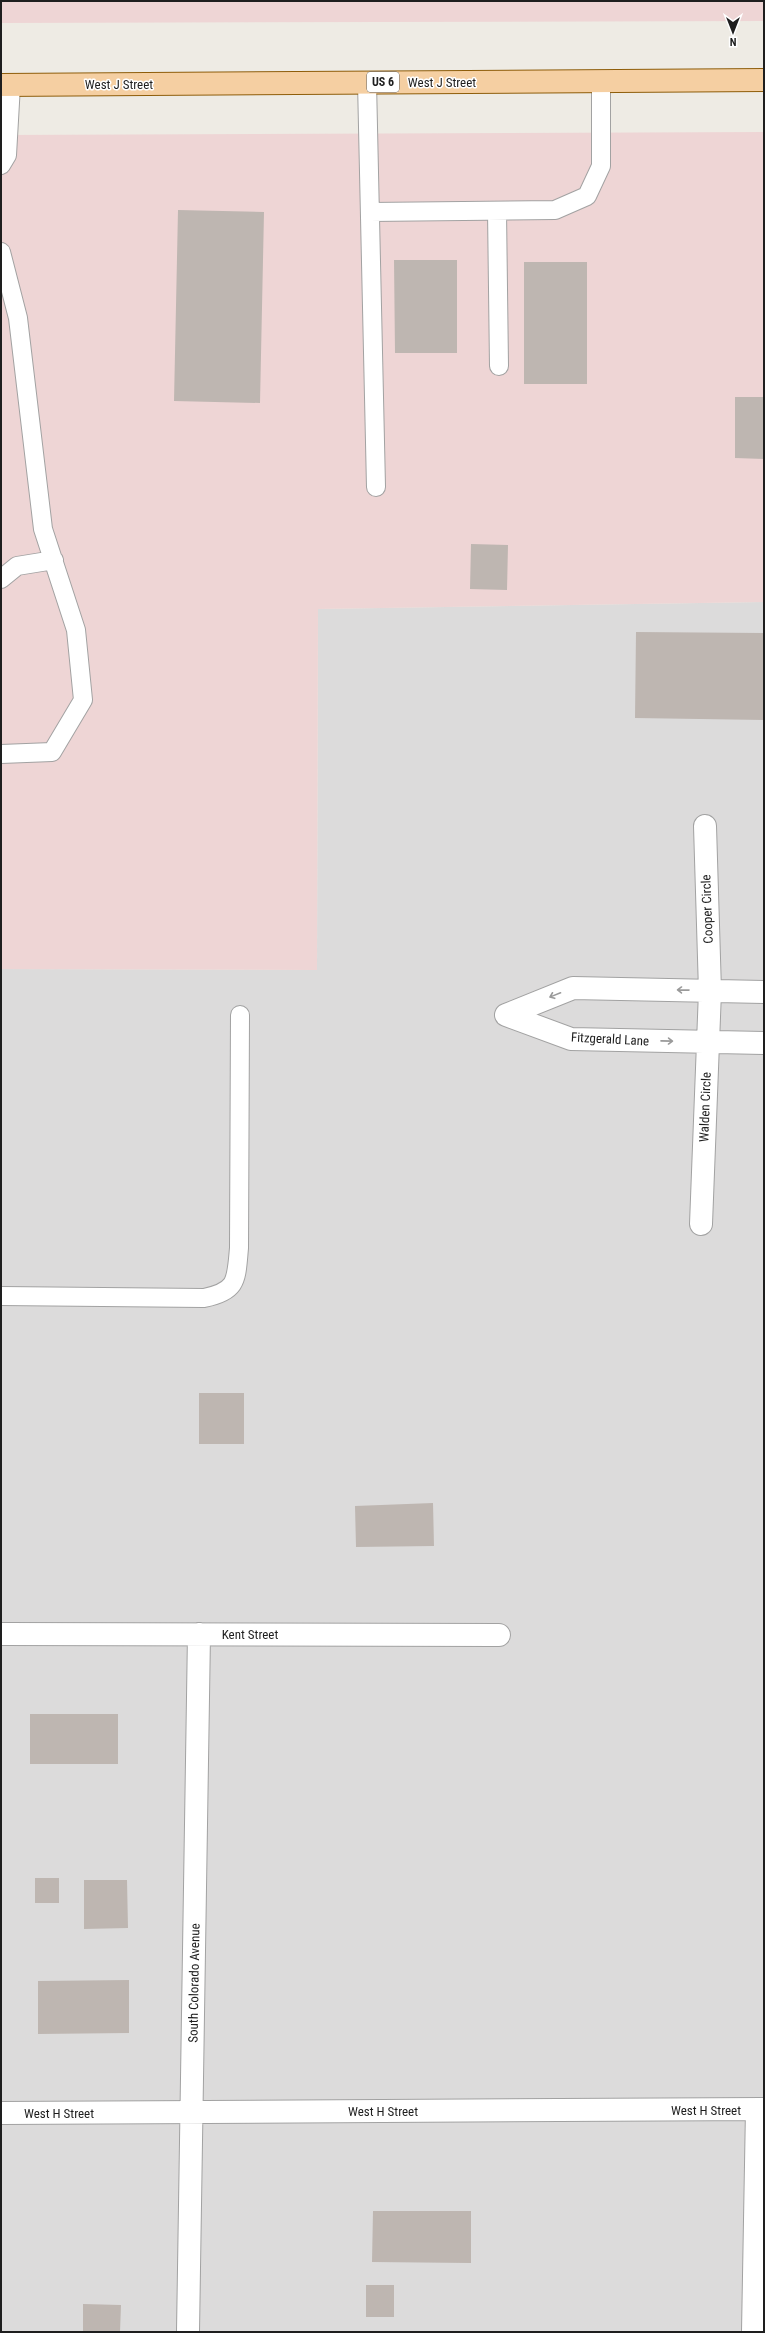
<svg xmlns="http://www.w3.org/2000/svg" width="765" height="2333" viewBox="0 0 765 2333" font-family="'Roboto Condensed',sans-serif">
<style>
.residential{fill:#dcdbdb}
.commercial{fill:#eed5d5}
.building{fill:#beb6b1}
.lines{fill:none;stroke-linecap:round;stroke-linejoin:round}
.lane-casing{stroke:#a2a2a2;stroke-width:20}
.street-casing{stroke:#a2a2a2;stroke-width:24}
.primary-casing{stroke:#8e5d0a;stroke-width:24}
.lane{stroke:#fff;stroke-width:18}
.street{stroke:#fff;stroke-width:22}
.primary{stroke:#f5cfa2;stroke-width:22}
.oneway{stroke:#9a9a9a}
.labels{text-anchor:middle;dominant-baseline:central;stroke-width:3;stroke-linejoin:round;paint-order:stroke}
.shield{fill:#fff;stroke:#626262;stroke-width:1}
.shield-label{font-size:12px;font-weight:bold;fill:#1e1e1e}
.street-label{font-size:13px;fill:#1e1e1e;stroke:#fff}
</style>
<rect width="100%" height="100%" fill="#eeebe4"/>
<path class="residential" d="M764 602V2332H1V969L317 970 318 609Z"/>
<path class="commercial" d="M1 1H764V21L1 23Z
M764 132V602L318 609 317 970 1 969V135Z"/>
<path class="building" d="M178 210 264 212 260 403 174 401Z
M394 260H457V353H395Z
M524 262H587V384H524Z
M735 397H764V459L735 458Z
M471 544 508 545 507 590 470 589Z
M636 632 764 633V720L635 718Z
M199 1393H244V1444H199Z
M433 1503 434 1546 356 1547 355 1506Z
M30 1714H118V1764H30Z
M35 1878H59V1903H35Z
M84 1880H127L128 1928 84 1929Z
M129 1980V2033L38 2034V1981Z
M373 2211H471V2263L372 2262Z
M366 2285H394V2317H366Z
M83 2304 121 2305 120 2332H83Z"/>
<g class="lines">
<defs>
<path id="lane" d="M367 82 376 487
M1 165 7 155 11 85
M497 211 499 366
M370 212 555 210 587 196 601 166V81
M1 252 18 318 43 529 76 630 83 700 52 752 1 754
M1 579 17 566 54 560
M1 1296 204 1298C238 1291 236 1280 239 1248L240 1015"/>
<path id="street" d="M506 1015 573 988 764 992
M506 1015 571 1039 764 1043
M701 1224 710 991 705 826
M1 1634 499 1635
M1 2113 764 2109
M188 2332 199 1634
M753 2332 757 2109"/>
<path id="primary" d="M1 85 764 80"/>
</defs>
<use href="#lane" class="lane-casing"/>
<use href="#street" class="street-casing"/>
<use href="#primary" class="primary-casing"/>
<use href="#lane" class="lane"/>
<use href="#street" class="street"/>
<use href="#primary" class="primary"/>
</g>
<defs><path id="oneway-shaft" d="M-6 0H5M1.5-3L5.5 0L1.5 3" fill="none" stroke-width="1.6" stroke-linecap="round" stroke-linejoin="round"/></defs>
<g class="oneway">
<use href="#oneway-shaft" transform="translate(683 990) rotate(-179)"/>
<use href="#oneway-shaft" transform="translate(555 995) rotate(158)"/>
<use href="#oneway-shaft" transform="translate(667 1041) rotate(1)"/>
</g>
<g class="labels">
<rect class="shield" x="367" y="72" width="32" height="20" rx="3"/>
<g class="shield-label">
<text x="383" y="82">US 6</text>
</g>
<g class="street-label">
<text x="442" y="82">West J Street</text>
<text x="119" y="84">West J Street</text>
<text transform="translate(707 909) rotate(-92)">Cooper Circle</text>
<text transform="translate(610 1039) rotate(3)">Fitzgerald Lane</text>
<text transform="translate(705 1107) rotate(-88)">Walden Circle</text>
<text x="250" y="1634">Kent Street</text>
<text transform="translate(194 1983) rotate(-89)">South Colorado Avenue</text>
<text x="706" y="2110">West H Street</text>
<text x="383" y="2111">West H Street</text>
<text x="59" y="2113">West H Street</text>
</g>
</g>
<rect width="765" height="2333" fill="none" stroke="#1e1e1e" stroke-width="4"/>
<g transform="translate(733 32) rotate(180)" stroke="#ffffff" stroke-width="3" paint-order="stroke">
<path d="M0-3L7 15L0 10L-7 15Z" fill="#1e1e1e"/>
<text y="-6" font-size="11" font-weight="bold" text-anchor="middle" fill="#1e1e1e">N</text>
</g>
</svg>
